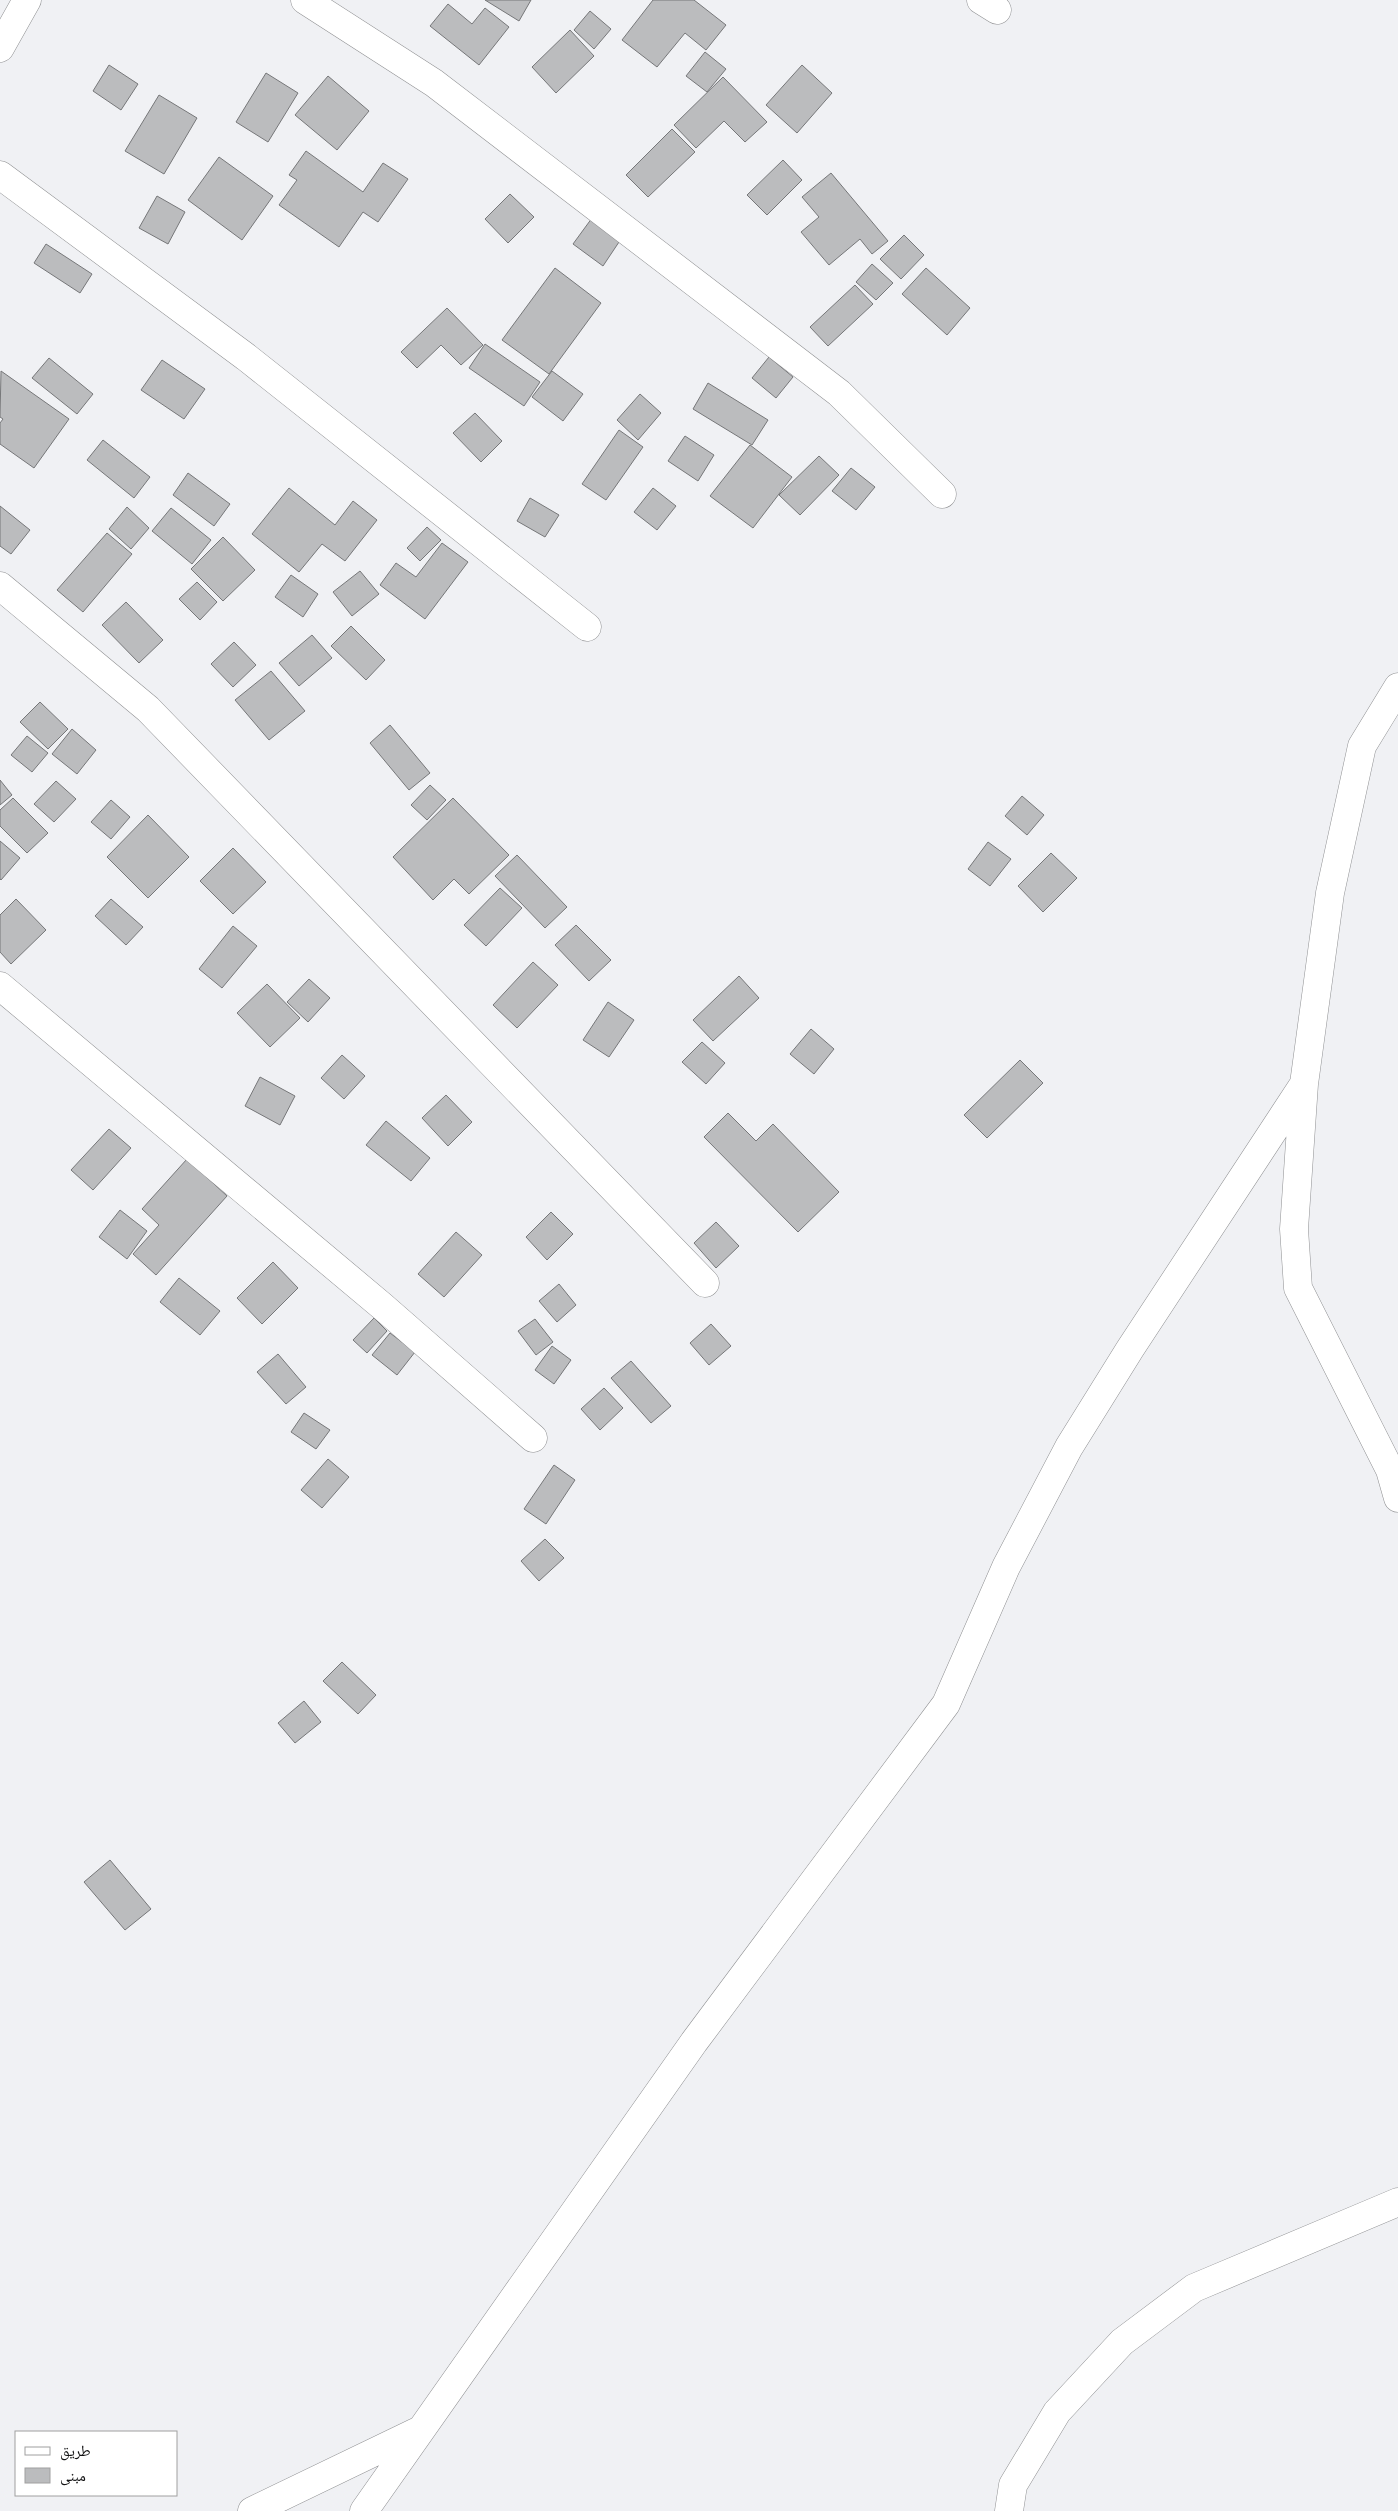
<svg xmlns="http://www.w3.org/2000/svg" width="1398" height="2511" viewBox="0 0 1398 2511" font-family="'Fira Sans Condensed','Noto Naskh Arabic',sans-serif">
<style>
.building{fill:#bbbcbe;stroke:#767779}
.lines{fill:none;stroke-linecap:round;stroke-linejoin:round}
.street-casing{stroke:#8f9092;stroke-width:29}
.street{stroke:#fff;stroke-width:28}
</style>
<rect width="100%" height="100%" fill="#f0f1f4"/>
<path class="building" d="M485 0H531L519 21Z
M653 0H694L726 25 706 50 685 33 657 67 622 40Z
M448 4 472 24 485 8 509 27 479 65 430 26Z
M590 11 611 29 594 49 574 30Z
M570 30 594 56 556 93 532 67Z
M705 52 726 69 707 92 686 76Z
M109 65 138 84 121 110 93 91Z
M802 65 832 93 797 133 766 105Z
M266 73 298 93 268 142 236 122Z
M328 76 369 111 337 150 295 115Z
M723 77 767 122 745 142 724 121 696 148 674 125Z
M159 95 197 118 164 174 125 151Z
M672 129 695 152 648 197 626 175Z
M306 151 363 192 383 163 408 179 378 222 363 212 339 247 279 205 297 180 289 175Z
M219 157 273 196 242 240 188 200Z
M783 160 802 180 767 215 747 195Z
M831 173 888 241 872 254 860 239 829 265 801 232 819 217 802 197Z
M510 194 534 217 508 243 485 219Z
M157 196 185 212 168 244 139 228Z
M592 218 621 239 603 266 573 244Z
M904 235 924 255 901 279 880 259Z
M46 244 92 274 80 293 34 263Z
M872 264 893 283 876 300 856 282Z
M555 268 601 303 549 374 502 340Z
M926 268 970 308 947 335 902 294Z
M855 285 873 304 828 346 810 327Z
M447 308 483 345 461 365 441 345 417 368 401 352Z
M485 344 540 382 524 406 469 368Z
M769 357 793 377 776 398 752 378Z
M49 358 93 394 77 414 32 378Z
M162 360 205 389 184 419 141 390Z
M1 371 69 419 34 468 0 444V423L3 419 0 417Z
M552 371 583 394 563 421 532 397Z
M708 383 768 420 752 445 693 409Z
M640 394 661 413 638 440 617 420Z
M475 413 502 441 481 462 453 433Z
M619 430 643 447 606 500 582 484Z
M685 436 714 455 698 481 668 461Z
M103 440 150 477 134 498 87 460Z
M750 445 792 477 753 528 710 496Z
M819 456 839 475 800 515 779 495Z
M851 468 875 487 856 510 832 491Z
M188 473 230 504 214 526 173 495Z
M289 488 335 525 353 501 377 520 345 561 322 544 299 572 252 534Z
M653 488 676 506 657 530 634 512Z
M530 498 559 515 545 537 517 521Z
M0 506 30 530 11 554 0 546Z
M127 507 149 528 131 549 109 529Z
M171 508 211 540 192 564 152 531Z
M427 527 441 540 420 561 407 548Z
M107 533 132 554 83 612 57 590Z
M223 537 255 570 223 601 191 569Z
M442 543 468 562 425 619 380 585 396 563 416 577Z
M360 571 379 594 352 616 333 592Z
M291 575 318 594 303 617 275 597Z
M197 582 217 602 200 620 179 599Z
M126 602 163 640 139 663 102 625Z
M351 626 385 660 366 680 331 646Z
M312 635 332 658 299 686 279 663Z
M234 642 256 665 233 687 211 664Z
M271 671 305 711 269 740 235 700Z
M40 702 68 729 48 749 20 722Z
M390 725 430 773 409 790 370 743Z
M72 729 96 750 77 774 52 754Z
M27 736 48 753 32 772 11 755Z
M0 780 12 795 0 805Z
M56 781 76 799 54 822 34 804Z
M430 785 446 800 427 820 411 805Z
M1022 796 1044 815 1027 835 1005 816Z
M13 798 48 833 27 853 0 826V810Z
M453 798 509 855 469 894 454 879 433 900 393 857Z
M111 800 130 817 111 839 91 822Z
M148 815 189 857 148 898 107 857Z
M0 841 20 858 1 880 0 879Z
M988 842 1011 859 990 886 968 869Z
M233 848 266 882 233 914 200 881Z
M1051 853 1077 878 1043 912 1018 886Z
M517 855 567 907 545 928 495 876Z
M500 888 522 908 486 946 464 925Z
M16 899 46 930 11 964 0 952V915Z
M111 899 143 927 126 945 95 916Z
M576 925 611 960 589 981 555 945Z
M233 926 257 946 222 988 199 969Z
M533 962 558 985 517 1028 493 1005Z
M739 976 759 998 713 1041 693 1020Z
M309 979 330 998 308 1022 287 1002Z
M267 984 300 1018 270 1047 237 1013Z
M608 1002 634 1020 609 1057 583 1040Z
M811 1029 834 1049 814 1074 790 1054Z
M702 1042 725 1063 706 1084 682 1062Z
M342 1055 365 1076 344 1099 321 1078Z
M1020 1060 1043 1083 987 1138 964 1115Z
M260 1077 295 1096 280 1125 245 1106Z
M446 1095 472 1122 448 1146 422 1118Z
M728 1113 756 1141 773 1124 839 1192 798 1232 704 1137Z
M386 1121 430 1158 411 1181 366 1145Z
M109 1129 131 1148 93 1190 71 1170Z
M187 1159 227 1196 156 1275 133 1254 159 1225 142 1209Z
M120 1210 147 1231 127 1259 99 1237Z
M551 1212 573 1234 547 1260 526 1237Z
M716 1222 739 1246 716 1268 694 1243Z
M456 1232 482 1255 444 1297 418 1274Z
M273 1262 298 1288 262 1324 237 1298Z
M179 1278 220 1311 200 1335 160 1302Z
M559 1284 576 1305 557 1322 539 1301Z
M374 1318 387 1331 367 1353 353 1340Z
M535 1319 553 1342 536 1355 518 1331Z
M711 1324 731 1346 709 1365 690 1343Z
M390 1333 415 1352 397 1375 372 1355Z
M552 1346 571 1360 554 1384 535 1370Z
M278 1354 306 1387 286 1404 257 1372Z
M631 1361 671 1406 651 1423 611 1378Z
M604 1388 623 1408 600 1430 581 1409Z
M304 1413 330 1430 316 1449 291 1432Z
M328 1459 349 1477 322 1508 301 1490Z
M554 1465 575 1480 546 1524 524 1509Z
M545 1539 564 1558 539 1581 521 1561Z
M342 1662 376 1695 358 1714 323 1681Z
M304 1701 321 1722 295 1743 278 1723Z
M110 1860 151 1909 125 1930 84 1882Z"/>
<g class="lines">
<defs>
<path id="street" d="M305 0 434 83 839 393 942 494
M981 0 997 10
M0 48 27 0
M0 175 246 357 587 627
M0 586 148 709 705 1283
M1398 687 1362 746 1330 893 1304 1084 1294 1229 1298 1288 1390 1470 1398 1498
M0 986 382 1306 533 1438
M252 2511 418 2431
M364 2511 694 2042 946 1704 1006 1567 1069 1447 1130 1349 1304 1084
M1009 2511 1013 2485 1057 2412 1122 2342 1194 2288 1398 2202"/>
</defs>
<use href="#street" class="street-casing"/>
<use href="#street" class="street"/>
</g>
<rect x="15" y="2431" width="162" height="65" fill="#ffffff" stroke="#a0a0a0"/>
<rect x="25" y="2447" width="25" height="8" fill="#ffffff" stroke="#a0a0a0"/>
<text x="60" y="2456" font-size="15" fill="#111112">طريق</text>
<rect x="25" y="2468" width="25" height="15" fill="#bbbcbe" stroke="#a0a0a0"/>
<text x="60" y="2481" font-size="15" fill="#111112">مبنى</text>
</svg>
